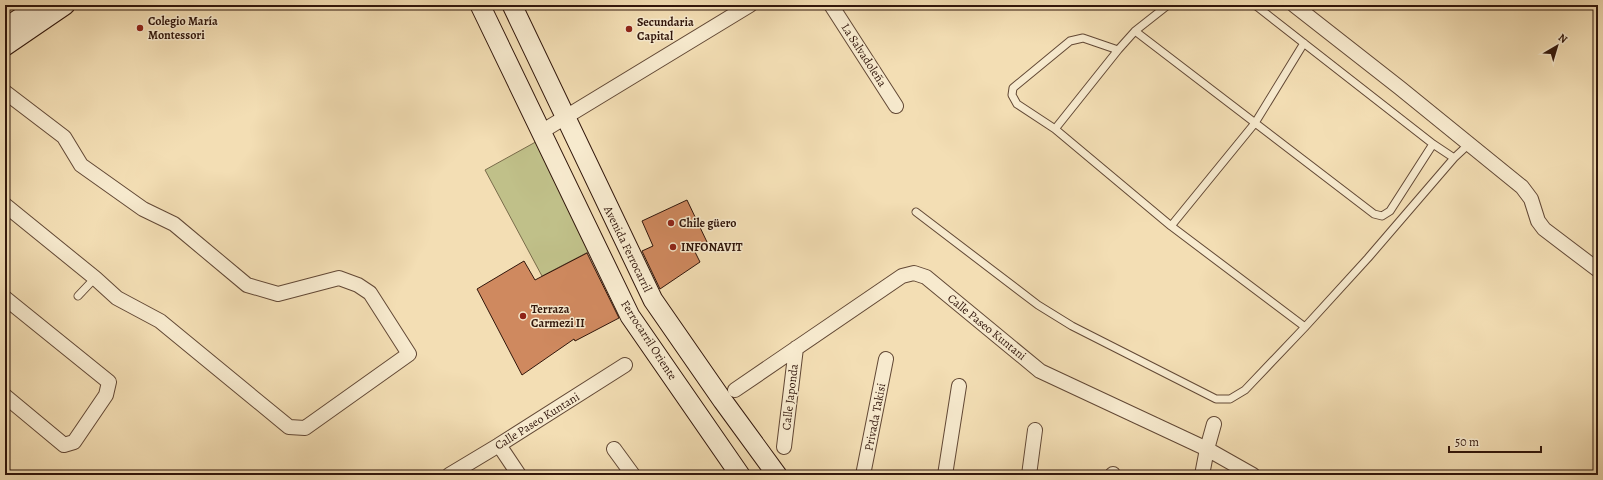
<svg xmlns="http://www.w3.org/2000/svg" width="1603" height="480" viewBox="0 0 1603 480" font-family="Alegreya,serif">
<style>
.garden{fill:#c0c089;stroke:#786b4a}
.building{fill:#cf895f;stroke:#31160b}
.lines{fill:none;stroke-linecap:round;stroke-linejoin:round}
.lane-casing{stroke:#624835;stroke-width:9}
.street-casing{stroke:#624835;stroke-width:16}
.secondary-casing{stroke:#31160b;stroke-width:21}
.lane{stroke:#f7eace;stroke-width:7}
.street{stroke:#f7eace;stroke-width:14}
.secondary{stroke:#f7eace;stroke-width:19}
.poi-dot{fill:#8f2418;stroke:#f7eace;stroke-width:1.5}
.labels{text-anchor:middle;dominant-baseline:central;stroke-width:3;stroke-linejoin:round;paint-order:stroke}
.poi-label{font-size:12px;font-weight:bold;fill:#31160b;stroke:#f7eace;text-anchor:start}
.street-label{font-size:12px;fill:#31160b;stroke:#f7eace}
</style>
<rect width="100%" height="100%" fill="#f3deb4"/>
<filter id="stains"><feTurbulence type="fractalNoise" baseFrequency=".005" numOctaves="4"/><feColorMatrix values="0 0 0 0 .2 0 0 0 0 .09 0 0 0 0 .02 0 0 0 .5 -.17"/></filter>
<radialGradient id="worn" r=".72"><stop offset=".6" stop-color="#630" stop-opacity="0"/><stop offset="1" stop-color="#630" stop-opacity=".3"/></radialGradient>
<path class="garden" d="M541 139 594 249 542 276 485 170Z"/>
<path class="building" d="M687 200 707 242 693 248 700 262 660 289 642 251 653 246 642 221Z
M587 253 619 318 575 341 574 339 522 375 477 289 524 261 535 280Z"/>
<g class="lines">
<defs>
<path id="lane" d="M1168 5 1135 31 1118 50 1083 38 1070 41 1013 88 1012 95 1017 104 1055 129 1171 226 1305 327
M1255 5 1433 144 1454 158
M1135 31 1374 214 1382 216 1390 211 1433 144
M1055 129 1118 50
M916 212 1038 305 1072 326 1216 399H1230L1245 390 1305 327 1368 258 1454 158 1469 144
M1171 226 1255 123 1304 43
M78 296 95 278"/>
<path id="street" d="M831 5 896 106
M1294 5 1400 88 1522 187 1531 199 1538 221 1544 229 1598 270
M5 92 64 137 81 165 143 209 174 224 247 285 278 294 339 278 358 285 370 293 409 354 305 428 289 427 160 321 117 298 95 278 5 205
M541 132 750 5
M5 298 109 382 106 395 74 442 64 445 5 396
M735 390 902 276 914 273 926 277 1040 371 1207 449 1253 475
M499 445 519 475
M784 447 796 348
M614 449 633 475
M449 475 499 445 625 365
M863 475 886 359
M945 475 959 386
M1029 475 1035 430
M1112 475 1113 474
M1202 475 1207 449 1214 424"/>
<path id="secondary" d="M480 5 630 316 740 475
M512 5 653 300 723 401 777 475
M5 28 40 5
M5 46 65 5"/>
</defs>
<use href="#lane" class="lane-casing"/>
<use href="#street" class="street-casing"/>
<use href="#secondary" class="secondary-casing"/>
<use href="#lane" class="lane"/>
<use href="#street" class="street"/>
<use href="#secondary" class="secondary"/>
</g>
<g class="poi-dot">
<circle cx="140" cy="28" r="4"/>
<circle cx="629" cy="29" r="4"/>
<circle cx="671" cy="223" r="4"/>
<circle cx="673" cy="247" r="4"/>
<circle cx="523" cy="316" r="4"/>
</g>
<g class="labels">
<g class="poi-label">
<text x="148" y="21">Colegio María<tspan x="148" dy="14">Montessori</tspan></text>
<text x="637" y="22">Secundaria<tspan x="637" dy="14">Capital</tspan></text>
<text x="679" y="223">Chile güero</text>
<text x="681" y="247">INFONAVIT</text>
<text x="531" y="309">Terraza<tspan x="531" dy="14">Carmezi II</tspan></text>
</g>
<g class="street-label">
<text transform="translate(864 55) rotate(57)">La Salvadoleña</text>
<text transform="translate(628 249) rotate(64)">Avenida Ferrocarril</text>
<text transform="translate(987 327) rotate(39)">Calle Paseo Kuntani</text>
<text transform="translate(649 340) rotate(57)">Ferrocarril Oriente</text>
<text transform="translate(790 397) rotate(-83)">Calle Japonda</text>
<text transform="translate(875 417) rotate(-79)">Privada Takisi</text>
<text transform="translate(537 421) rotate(-32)">Calle Paseo Kuntani</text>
</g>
</g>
<rect width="1603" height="480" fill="none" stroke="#f3deb4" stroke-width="20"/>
<rect x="6" y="6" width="1591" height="468" fill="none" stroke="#31160b" stroke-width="2"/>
<rect x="10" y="10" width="1583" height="460" fill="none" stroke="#31160b"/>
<g transform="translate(1557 46) rotate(38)" stroke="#f7eace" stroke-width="3" paint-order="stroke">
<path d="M0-3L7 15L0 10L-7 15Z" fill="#31160b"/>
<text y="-6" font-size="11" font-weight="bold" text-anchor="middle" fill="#31160b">N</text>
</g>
<path d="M1449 446v6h92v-6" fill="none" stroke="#31160b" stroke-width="2"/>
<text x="1455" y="446" font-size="12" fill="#31160b" stroke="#f7eace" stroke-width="3" paint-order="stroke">50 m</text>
<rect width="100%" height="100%" filter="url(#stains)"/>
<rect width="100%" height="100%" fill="url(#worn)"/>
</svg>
